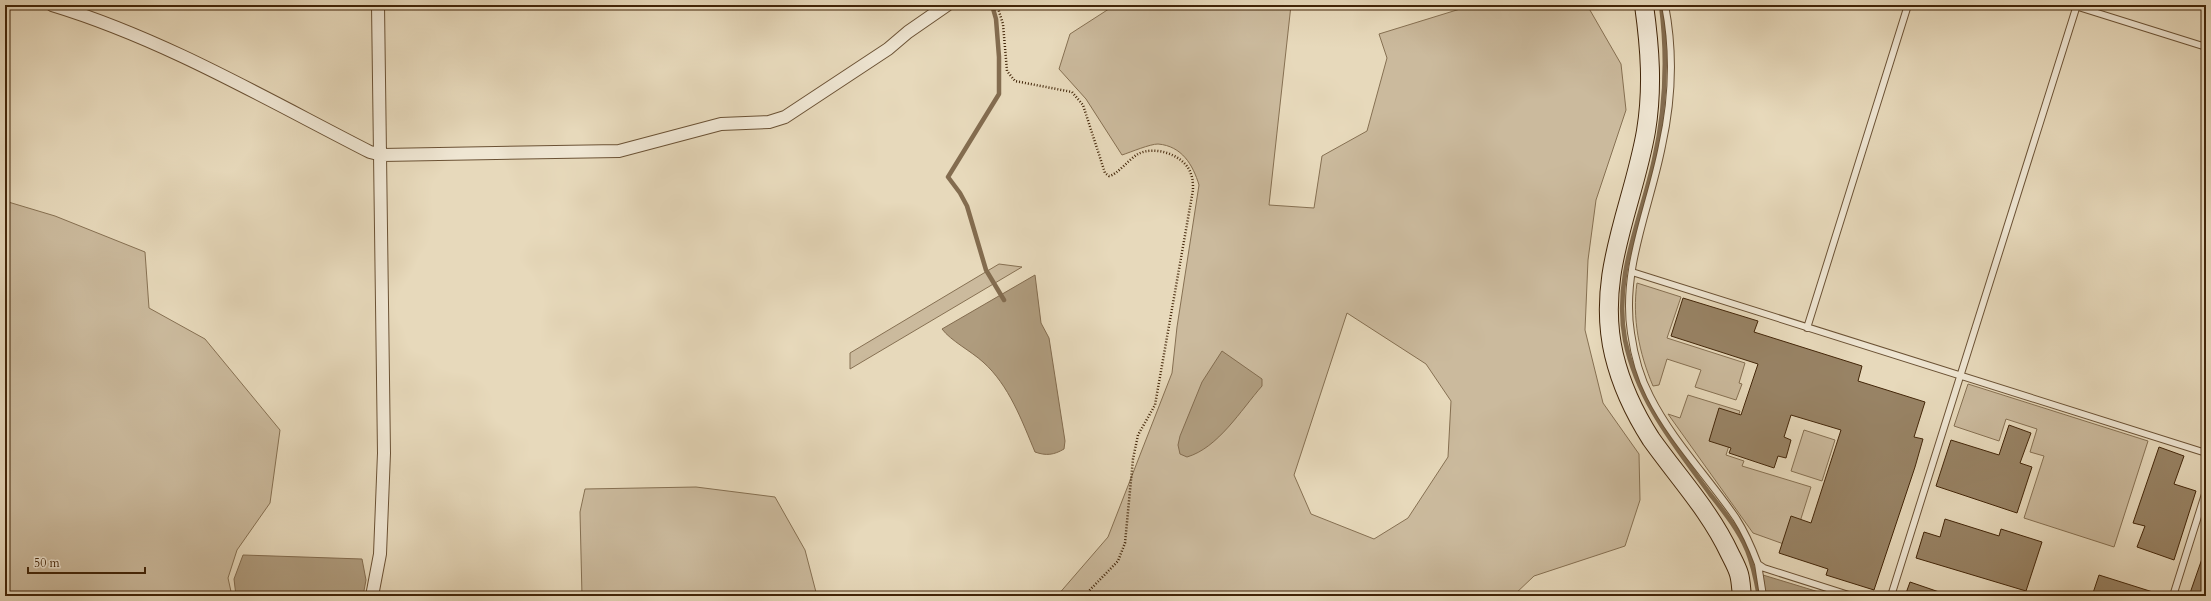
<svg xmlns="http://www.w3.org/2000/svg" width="2211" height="601" viewBox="0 0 2211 601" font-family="Cardo,serif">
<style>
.green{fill:#cbba9d;stroke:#867052;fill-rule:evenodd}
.water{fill:#af9c7e;stroke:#836c4f}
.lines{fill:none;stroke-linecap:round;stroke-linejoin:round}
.stream{stroke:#836c4f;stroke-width:4.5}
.building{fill:#988365;stroke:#422508}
.lane-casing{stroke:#6b5235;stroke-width:8}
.street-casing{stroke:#6b5235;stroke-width:14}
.secondary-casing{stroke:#422508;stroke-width:20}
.path{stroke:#422508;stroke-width:2.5;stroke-dasharray:1 2;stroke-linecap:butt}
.lane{stroke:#efe6d3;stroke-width:6}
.street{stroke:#efe6d3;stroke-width:12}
.secondary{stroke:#efe6d3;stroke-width:18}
</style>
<rect width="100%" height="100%" fill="#e7d9bb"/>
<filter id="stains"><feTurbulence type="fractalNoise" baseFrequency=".005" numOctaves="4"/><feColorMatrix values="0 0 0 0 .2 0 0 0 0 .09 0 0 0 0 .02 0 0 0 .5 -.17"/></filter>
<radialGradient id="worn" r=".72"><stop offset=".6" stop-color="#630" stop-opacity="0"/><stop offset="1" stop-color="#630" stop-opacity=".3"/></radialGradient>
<path class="green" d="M1115 5H1291L1269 205 1314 208 1322 156 1367 131 1387 58 1379 34 1473 5H1587L1621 64 1626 110 1596 200 1588 260 1585 330 1603 403 1639 454 1640 500 1625 546 1534 576 1513 596H1057L1108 537 1172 373 1177 327 1199 185C1193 165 1182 146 1158 144 1150 144 1131 152 1122 155L1086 99 1059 69 1070 34ZM1347 313 1426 364 1451 401 1448 457 1408 518 1374 539 1311 514 1294 475Z
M5 201 55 216 145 252 149 308 205 339 280 430 270 503 237 550 228 578 232 596H5Z
M999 264 1022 267 850 369V353Z
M1637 283 1681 297 1667 338 1745 363 1739 383 1742 384 1736 400 1695 387 1701 370 1667 359 1659 385 1653 386C1639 353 1632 318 1637 283Z
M1968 384 2148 441 2114 547 2024 518 2044 456 2030 452 2037 429 2006 419 1999 441 1954 426Z
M1688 395 1740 411 1726 455 1744 461 1742 466 1811 487 1792 547 1753 533 1668 414 1680 418Z
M1804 430 1835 440 1822 481 1791 471Z
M696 487 775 497 805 550 817 596H582L580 512 585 489Z"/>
<path class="water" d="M1035 275 1041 323 1049 338 1065 441 1064 449C1054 455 1046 456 1035 452 1022 421 1009 385 983 362 971 351 951 341 942 329Z
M1222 351 1262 379V386C1241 410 1218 448 1187 457L1180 454 1178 445 1180 436 1202 382Z
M243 555 362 559 366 580 363 596H236L234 579Z
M1763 575 1832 596H1765Z"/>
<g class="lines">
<path class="stream" d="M992 5 996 19 999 57V94L948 177 960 193 967 206 986 270 1004 300
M1661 5C1668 59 1666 107 1654 160 1641 220 1613 277 1625 340 1637 400 1675 446 1710 494 1724 512 1738 529 1747 550 1753 565 1756 580 1759 596"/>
</g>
<path class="building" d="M1683 298 1758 321 1754 332 1862 366 1858 381 1925 402 1914 437 1923 439 1915 467 1874 590 1826 575 1828 569 1779 553 1791 516 1811 523 1841 430 1791 415 1784 437 1791 440 1786 458 1778 456 1774 468 1729 453 1731 448 1709 441 1719 408 1741 415 1758 364 1671 336Z
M2009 425 2031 433 2020 463 2032 467 2017 513 1936 486 1951 440 1999 455Z
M2159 447 2184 456 2174 484 2196 491 2174 560 2137 547 2145 526 2133 523Z
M1945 519 1999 536 2001 529 2042 542 2026 591 1916 558 1924 532 1940 537Z
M2204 553 2206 554V596H2189Z
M2099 575 2156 593V596H2092Z
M1910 582 1945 594V596H1905Z"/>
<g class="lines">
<defs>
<path id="lane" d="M1665 5C1674 51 1672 101 1662 146 1650 208 1621 269 1631 333 1634 354 1640 377 1650 396 1672 440 1708 477 1736 518 1745 532 1752 548 1758 564L1764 568 1852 596
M2072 5 2206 47
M1632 272 2206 453
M1807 328 1908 5
M1758 564 1763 596
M1891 596 2077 5
M2173 596 2206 491"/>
<path id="street" d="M52 5C164 39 266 99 370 152L382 155 619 151 721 124 769 122 785 117 888 49 908 32 947 5
M372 596 380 554 384 453 378 5"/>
<path id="secondary" d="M1644 5C1650 48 1653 88 1646 131 1633 207 1595 275 1614 355 1621 384 1635 414 1651 439 1678 477 1710 511 1730 554 1733 560 1737 567 1739 574 1741 581 1741 589 1742 596"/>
</defs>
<use href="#lane" class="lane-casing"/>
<use href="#street" class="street-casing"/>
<use href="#secondary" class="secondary-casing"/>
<path class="path" d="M997 5 1003 24 1007 71 1015 81 1072 92 1083 105 1105 173 1109 176C1117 175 1128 160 1138 154 1155 145 1185 155 1191 174 1193 179 1193 185 1193 190L1155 405 1138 435 1133 459 1125 543 1118 561 1084 596"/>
<use href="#lane" class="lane"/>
<use href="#street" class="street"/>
<use href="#secondary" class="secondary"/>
</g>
<rect width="2211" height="601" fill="none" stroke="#e7d9bb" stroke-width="20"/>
<rect x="6" y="6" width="2199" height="589" fill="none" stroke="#422508" stroke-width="2"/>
<rect x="10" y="10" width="2191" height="581" fill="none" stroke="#422508"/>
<path d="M28 567v6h117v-6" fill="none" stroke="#422508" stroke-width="2"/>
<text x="34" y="567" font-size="12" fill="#422508" stroke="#efe6d3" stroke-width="3" paint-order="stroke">50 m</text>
<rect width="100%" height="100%" filter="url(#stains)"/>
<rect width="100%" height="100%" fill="url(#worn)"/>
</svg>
